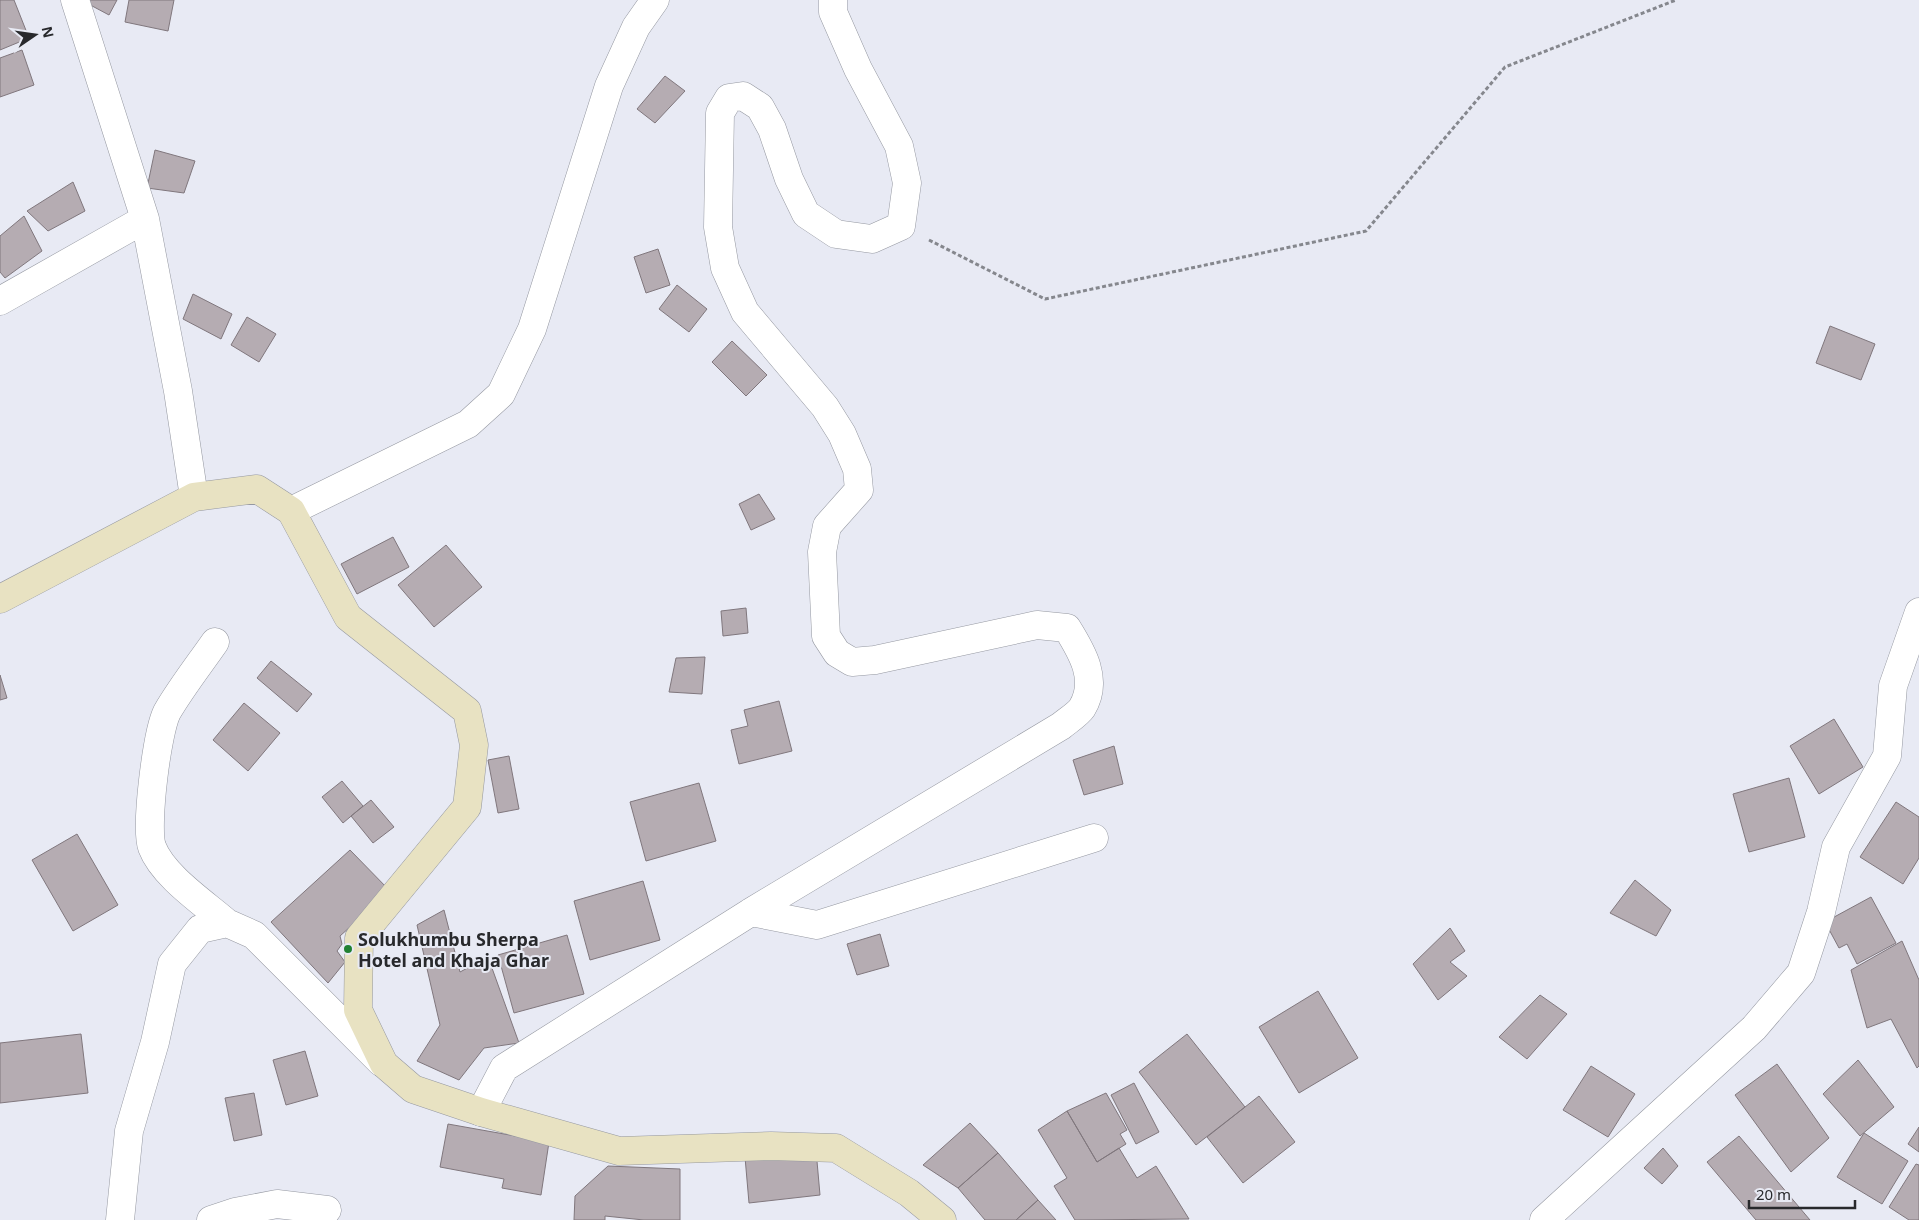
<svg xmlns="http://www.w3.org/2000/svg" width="1919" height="1220" viewBox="0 0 1919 1220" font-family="'Noto Sans',sans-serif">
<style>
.building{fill:#b5acb2;stroke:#80777d}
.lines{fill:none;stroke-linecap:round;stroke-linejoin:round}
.street-casing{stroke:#9598a1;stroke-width:29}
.secondary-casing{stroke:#9598a1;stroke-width:29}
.path{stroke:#85878d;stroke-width:3;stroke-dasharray:4 2.5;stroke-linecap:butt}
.street{stroke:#fff;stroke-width:28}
.secondary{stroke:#e8e2c2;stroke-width:28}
.poi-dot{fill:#218133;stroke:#e8eaf4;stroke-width:2}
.labels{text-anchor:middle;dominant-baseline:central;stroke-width:4;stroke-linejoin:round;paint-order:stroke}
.poi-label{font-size:18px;font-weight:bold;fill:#28292c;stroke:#e8eaf4;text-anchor:start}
</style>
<rect width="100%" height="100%" fill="#e8eaf4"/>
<path class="building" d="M0 0H14L29 38 0 50Z
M81 0H117L109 15Z
M129 0H174L168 31 125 22Z
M22 50 34 85 0 97V58Z
M665 76 685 91 655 123 637 109Z
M155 150 195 161 184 193 147 188Z
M73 182 85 211 48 231 27 211Z
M24 216 42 251 5 278 0 272V236Z
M658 249 670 285 646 293 634 257Z
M677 285 707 309 689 332 659 309Z
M193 294 232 314 221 339 183 319Z
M247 317 276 334 259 362 231 345Z
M1830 326 1875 344 1861 380 1816 363Z
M732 341 767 375 746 396 712 362Z
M759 494 775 519 751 530 739 504Z
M393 537 409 567 357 594 341 564Z
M446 545 482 587 434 627 398 585Z
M746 608 748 633 723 636 721 611Z
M705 657 702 694 669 692 676 658Z
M271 661 312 694 297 712 257 678Z
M0 675 7 698 0 700Z
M779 701 792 751 739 764 731 730 748 726 744 710Z
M244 703 280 733 248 771 213 740Z
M1834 719 1863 767 1819 794 1790 746Z
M1114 746 1123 784 1084 795 1073 760Z
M509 756 519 809 498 813 488 760Z
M1789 778 1805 837 1749 852 1733 794Z
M342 781 363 806 343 823 322 797Z
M699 783 716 841 646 861 630 802Z
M371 800 394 827 373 843 351 816Z
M1896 802 1919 817V858L1903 884 1860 857Z
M77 834 118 905 73 931 32 860Z
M350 850 390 891 340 936 342 944 337 951 345 962 328 983 271 922Z
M1635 880 1671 910 1656 936 1610 913Z
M643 881 660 940 590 960 574 901Z
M1871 897 1896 943 1857 964 1847 944 1839 948 1825 922Z
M444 910 460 972 488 957 519 1043 484 1048 459 1080 417 1061 440 1025 417 925Z
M1450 928 1465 951 1450 962 1467 976 1438 1000 1413 964Z
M880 934 889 966 857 975 847 944Z
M567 935 584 994 514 1013 498 955Z
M1902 941 1919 980V1066L1917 1068 1891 1019 1867 1028 1851 970Z
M1318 991 1358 1058 1299 1093 1259 1027Z
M1540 995 1567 1014 1527 1059 1499 1037Z
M81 1034 88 1093 0 1103V1043Z
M1187 1034 1245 1107 1196 1145 1139 1072Z
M305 1051 318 1096 286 1105 273 1060Z
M1858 1060 1894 1107 1860 1136 1823 1094Z
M1777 1064 1829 1138 1791 1172 1735 1095Z
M1591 1066 1635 1094 1608 1137 1563 1110Z
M1134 1083 1159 1132 1136 1144 1111 1095Z
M254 1093 262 1135 234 1141 225 1098Z
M1106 1093 1127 1130 1120 1134 1126 1144 1097 1162 1067 1111Z
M1259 1096 1295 1142 1243 1183 1207 1137Z
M1067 1111 1097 1162 1119 1148 1137 1178 1156 1166 1189 1219 1075 1220 1054 1186 1067 1178 1038 1130Z
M970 1123 998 1153 958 1188 923 1165Z
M448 1124 549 1142 541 1195 502 1188 504 1179 440 1167Z
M1919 1127V1152L1908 1144Z
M1864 1133 1908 1161 1882 1204 1837 1177Z
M1739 1136 1810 1220H1756L1707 1162Z
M1663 1148 1678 1166 1662 1184 1644 1168Z
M816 1150 820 1195 749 1203 745 1157Z
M998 1153 1038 1200 1016 1220H985L958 1188Z
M1916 1164 1919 1165V1220H1909L1889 1207Z
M608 1166 680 1169V1220H644L605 1216V1220H574L575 1196Z
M1038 1200 1056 1220H1016Z"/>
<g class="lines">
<defs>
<path id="street" d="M75 0 145 219 178 391 194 497
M0 301 145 219
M291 511 468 424 501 394 532 329 609 86 636 27 655 0
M215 642C199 665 181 688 167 712 157 732 145 827 152 847 163 876 204 903 227 923
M751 912 817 925 1094 838
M481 1112 504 1068 751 912 1061 726C1067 721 1078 714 1082 708 1099 680 1082 652 1067 628L1037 625 875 660 852 662 837 653 826 636 822 552 827 526 859 490 857 469 842 434 825 407 745 312 725 268 718 227 720 113 729 98 743 96 760 107 772 129 789 179 806 214 836 234 872 239 901 226 907 183 899 146 858 69 833 12V0
M120 1220 129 1131 155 1042 172 964 200 929 227 923 254 935 381 1062
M211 1220 235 1212 277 1204 327 1210
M1544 1220 1754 1028 1801 973 1821 912 1836 847 1887 756 1893 686 1919 612"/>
<path id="secondary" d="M0 599 194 497 257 489 291 511 348 617 467 711 474 745 467 807 359 938 358 1010 384 1064 413 1089 481 1112 619 1151 771 1146 836 1148 909 1193 942 1220"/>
</defs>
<use href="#street" class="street-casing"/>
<use href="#secondary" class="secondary-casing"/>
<path class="path" d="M929 240 1045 299 1366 231 1505 67 1676 0"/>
<use href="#street" class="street"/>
<use href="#secondary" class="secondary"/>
</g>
<circle class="poi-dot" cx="348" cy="949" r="5"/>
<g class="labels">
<g class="poi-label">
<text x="358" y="939">Solukhumbu Sherpa<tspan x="358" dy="21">Hotel and Khaja Ghar</tspan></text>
</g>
</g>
<g transform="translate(35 35) rotate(77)" stroke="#e8eaf4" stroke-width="4" paint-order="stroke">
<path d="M0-4L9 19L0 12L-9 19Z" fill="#28292c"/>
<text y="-8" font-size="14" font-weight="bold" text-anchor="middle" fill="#28292c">N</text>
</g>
<path d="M1749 1200v8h106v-8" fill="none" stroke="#28292c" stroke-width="2.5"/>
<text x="1756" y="1200" font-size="15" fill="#28292c" stroke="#e8eaf4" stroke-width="4" paint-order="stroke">20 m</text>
</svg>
